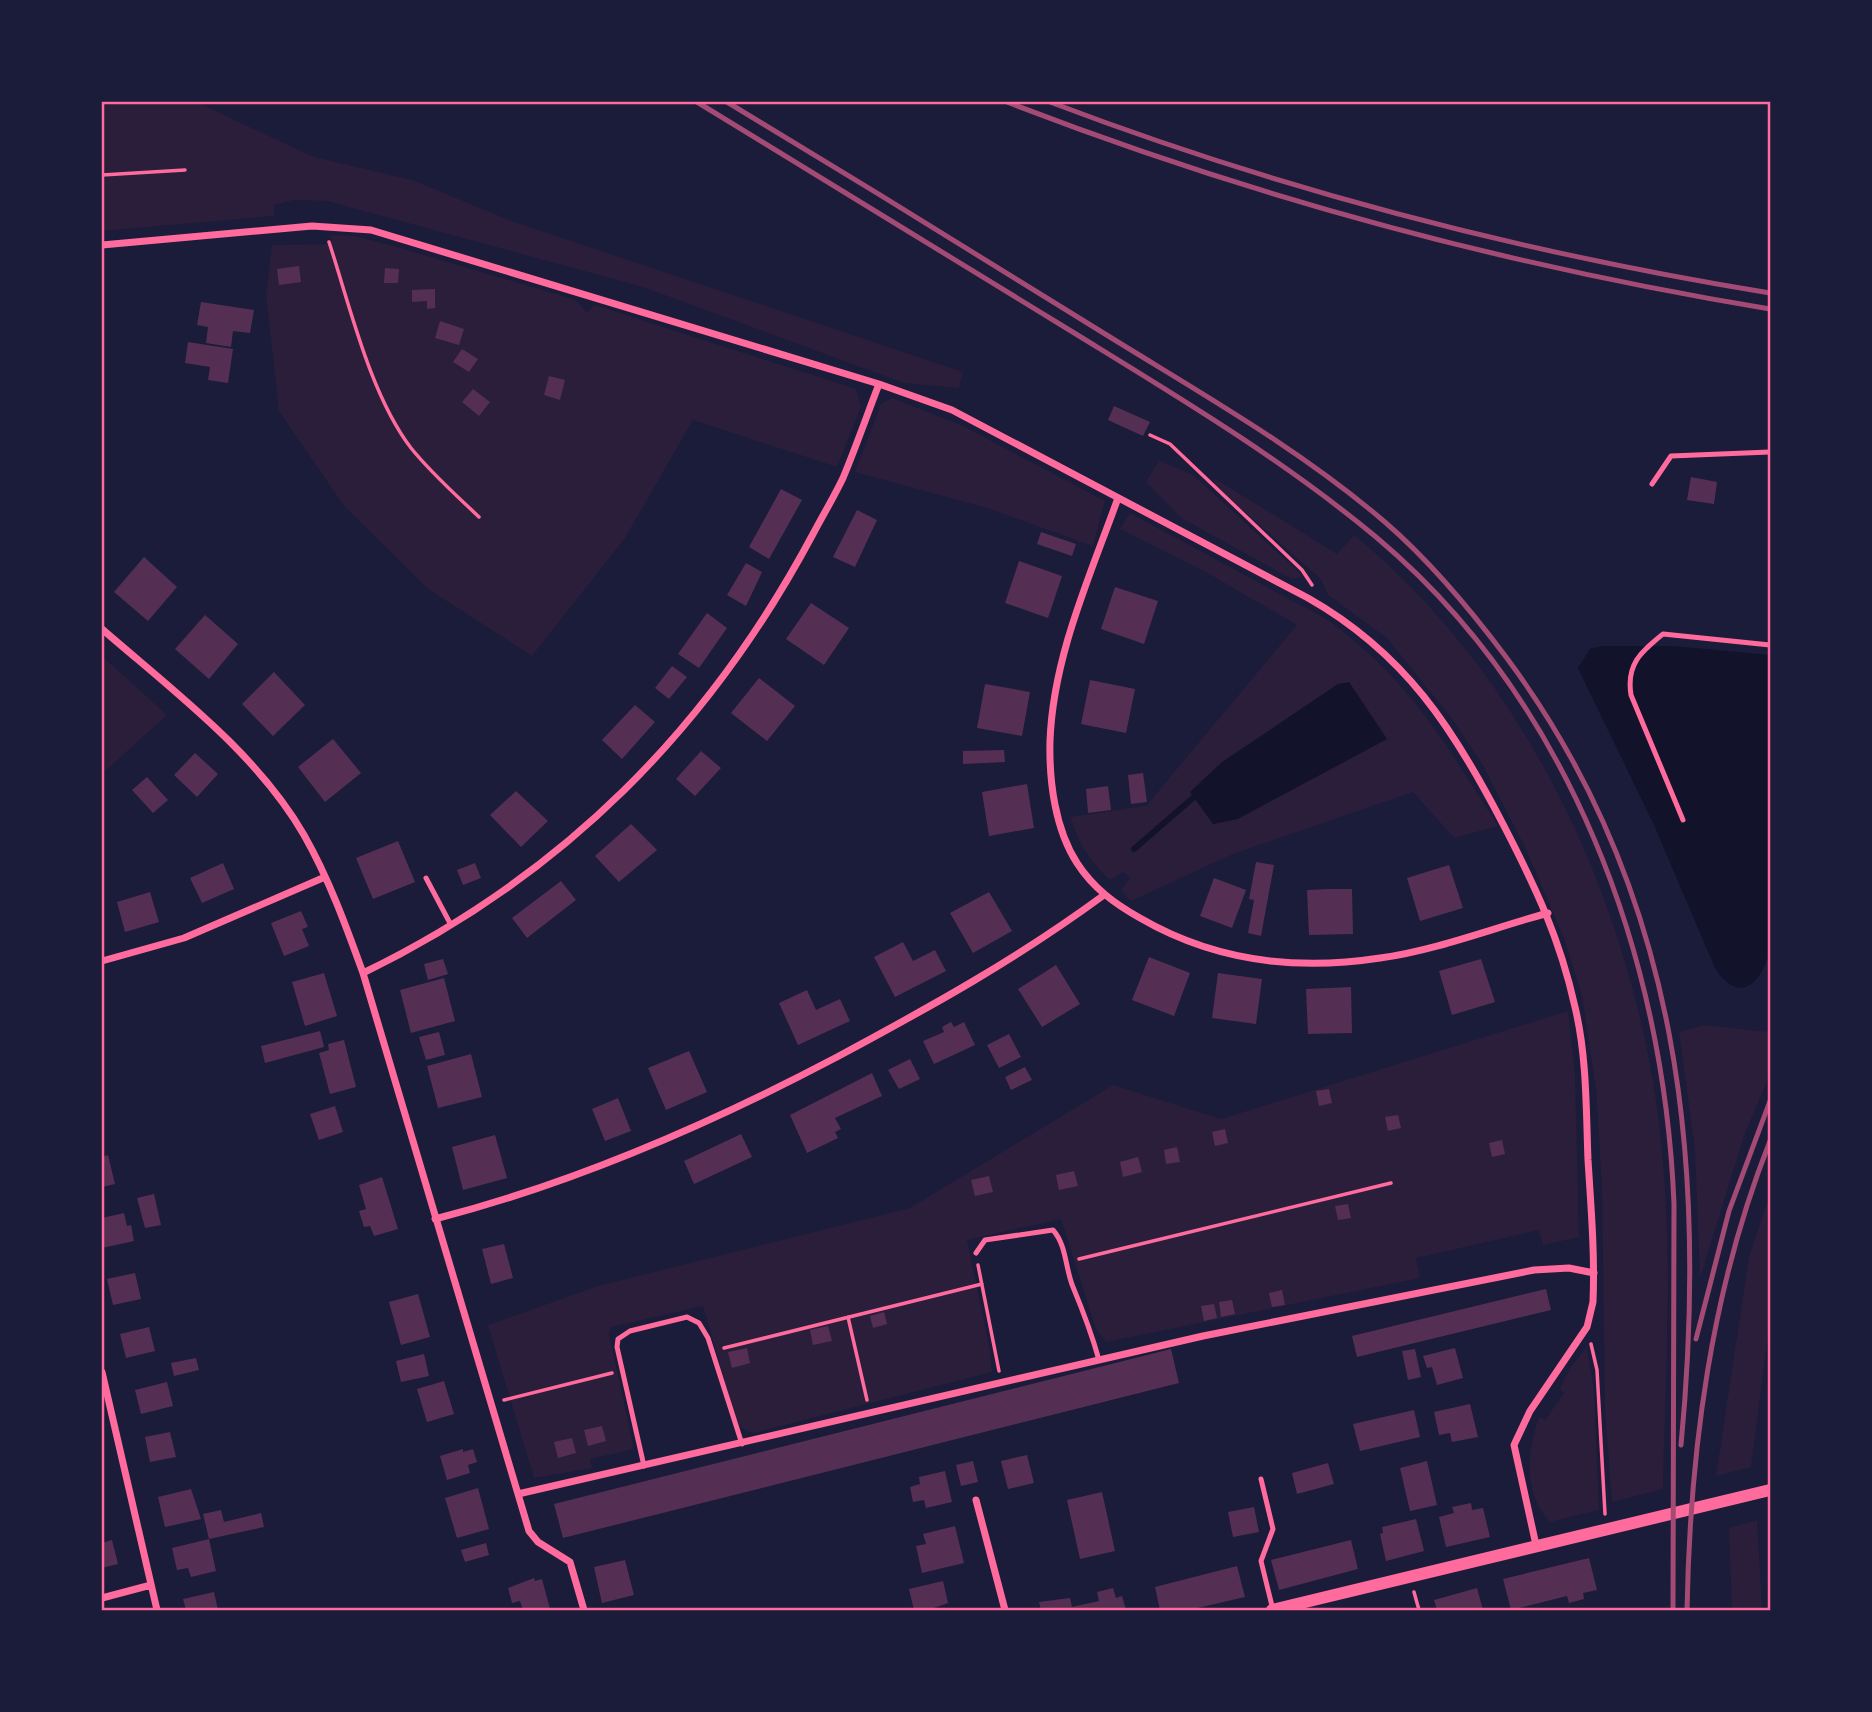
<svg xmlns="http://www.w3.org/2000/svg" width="1872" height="1712" viewBox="0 0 1872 1712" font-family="'Exo 2',sans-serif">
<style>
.green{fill:#2a1e3b;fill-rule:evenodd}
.water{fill:#12122b}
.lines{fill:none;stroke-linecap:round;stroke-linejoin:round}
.stream{stroke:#12122b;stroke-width:6}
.building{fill:#542f53}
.path{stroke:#ff6b9d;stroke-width:3.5}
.service{stroke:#ff6b9d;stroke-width:5}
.minor{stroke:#ff6b9d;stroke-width:7}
.tertiary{stroke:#ff6b9d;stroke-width:12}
.rail{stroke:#a44b75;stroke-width:5}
.neatline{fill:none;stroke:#ff6b9d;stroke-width:2.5}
</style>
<rect width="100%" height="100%" fill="#1b1b3a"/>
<path class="green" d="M102 102H196L314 157 412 180 514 222 963 372 959 388 904 383 643 287 327 201 294 200 274 205V216L102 231Z
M330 235 354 236 397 247 576 300 587 313 595 305 856 389 861 407 837 467 693 420 625 538 532 656 428 589 344 506 279 411 266 295 272 245 326 244 332 240Z
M892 398 963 426 1105 501 1093 546 987 508 855 472 881 404Z
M1159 460 1193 475 1303 576 1292 579 1181 518 1146 482Z
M1214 478 1337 554 1354 535C1533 681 1641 924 1662 1151 1673 1263 1665 1377 1663 1489L1612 1502 1605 1410 1602 1187 1596 1089 1582 996 1564 938 1525 847 1481 762 1453 720 1387 638 1328 595 1321 579 1215 486Z
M1130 513 1328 620C1413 683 1443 741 1498 826L1454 838 1413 792 1233 854 1131 901 1121 890 1130 878 1124 872 1110 880C1089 861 1079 843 1070 817L1146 806 1297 625 1204 571 1120 529ZM1387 739 1238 819 1213 824Z
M102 656 167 715 102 774Z
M1568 1011 1575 1073 1579 1237 1543 1245 1539 1230 1416 1258 1420 1278 1106 1342 1096 1329 1061 1219 967 1240 990 1350 992 1372 753 1433 742 1428 736 1419 703 1306 611 1327 609 1334 634 1449 590 1459 592 1468 534 1478 488 1325 598 1286 910 1208 1113 1085 1221 1119Z
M1704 1025 1770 1032V1074L1744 1136 1700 1278 1695 1150 1679 1032Z
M1770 1194V1320L1751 1467 1716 1476 1749 1257Z
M1587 1347 1594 1391 1599 1510 1550 1522C1523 1494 1527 1452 1539 1417L1545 1420 1564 1393 1560 1388 1570 1368Z
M1757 1520 1762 1610H1732L1729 1528Z"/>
<path class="water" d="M1602 646H1673L1770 655V951C1761 983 1740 1006 1715 968L1654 825 1578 668 1590 649Z
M1349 682 1387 739 1237 819 1213 824 1190 792 1222 762 1338 684Z"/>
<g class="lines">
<path class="stream" d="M1134 849 1194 797"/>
</g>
<path class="building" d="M299 266 301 282 279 285 277 269Z
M385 268 399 269 398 283H384Z
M435 289V308L427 309V301L412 302V290Z
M201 302 254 310 250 333 233 331 231 347 206 343 208 327 197 325Z
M440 321 464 329 459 345 435 338Z
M188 342 233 349 228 383 208 380 210 367 185 363Z
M462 349 478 359 469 372 453 362Z
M549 376 565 380 560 400 544 395Z
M473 389 490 402 479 416 462 402Z
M1114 406 1150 422 1143 436 1108 420Z
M1691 477 1717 482 1714 504 1687 500Z
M781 489 802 500 769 559 749 547Z
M857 510 877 520 855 567 833 557Z
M1041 532 1076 544 1072 556 1037 544Z
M144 557 177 587 148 621 114 592Z
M1019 561 1062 576 1048 618 1005 603Z
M746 563 762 572 746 606 727 595Z
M1115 587 1158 601 1144 644 1101 629Z
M811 603 849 628 824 665 786 639Z
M707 613 727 628 699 668 678 654Z
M205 615 238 644 209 679 175 649Z
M672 666 687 677 669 699 655 688Z
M274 672 305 705 273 736 242 704Z
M759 678 795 706 767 741 731 713Z
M1090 680 1135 689 1126 733 1081 724Z
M985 684 1030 692 1022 736 977 728Z
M635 705 655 722 622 759 602 740Z
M333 739 361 773 325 802 298 767Z
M1004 750 1005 762 963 764V751Z
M701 751 721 768 695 796 676 779Z
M195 753 218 774 197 797 174 775Z
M1143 773 1147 802 1131 804 1128 775Z
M147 777 168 800 153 813 132 790Z
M1027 784 1034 828 989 836 982 792Z
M1108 786 1111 810 1088 813 1086 789Z
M516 791 548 821 521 847 490 815Z
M631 824 657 850 619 882 595 856Z
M398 841 415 882 373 899 356 858Z
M1256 862 1274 865 1261 936 1248 933 1254 900 1249 899Z
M223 863 234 889 202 903 190 878Z
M475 863 481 878 463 885 457 870Z
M1449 865 1463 908 1420 921 1407 878Z
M1214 878 1246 890 1232 928 1200 916Z
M561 881 576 900 527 938 512 918Z
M1329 889H1352L1353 934 1309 935 1307 890Z
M150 892 159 922 125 932 117 902Z
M989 892 1012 931 973 953 950 913Z
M301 911 308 927 302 929 309 946 284 956 271 923Z
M903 942 913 961 935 950 946 971 895 997 874 957Z
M1149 957 1190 973 1174 1016 1132 1000Z
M443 959 448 974 428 980 424 964Z
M1481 959 1495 1002 1452 1015 1439 971Z
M1056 965 1080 1004 1042 1027 1018 989Z
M324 973 337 1016 305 1026 292 982Z
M1218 973 1262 979 1256 1024 1212 1018Z
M444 978 455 1021 411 1033 400 990Z
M1351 987 1352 1033 1308 1034 1306 989Z
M807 990 816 1010 840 999 850 1021 798 1045 779 1003Z
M951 1022 954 1027 964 1022 975 1045 934 1064 923 1041 944 1032 942 1027Z
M320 1031 324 1047 265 1063 261 1046Z
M439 1032 445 1055 426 1060 419 1037Z
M1009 1034 1021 1057 999 1068 987 1045Z
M344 1040 356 1087 330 1094 319 1053 329 1050 328 1044Z
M689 1051 707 1092 666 1110 648 1068Z
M471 1054 482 1097 438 1108 427 1066Z
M910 1059 920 1079 899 1089 888 1070Z
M1025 1067 1032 1080 1011 1090 1005 1077Z
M872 1073 882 1096 835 1118 841 1129 835 1132 838 1138 807 1153 790 1115Z
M1329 1089 1332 1103 1319 1106 1316 1091Z
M618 1098 631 1131 605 1141 592 1109Z
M335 1106 343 1132 319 1140 310 1114Z
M1398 1115 1401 1128 1388 1131 1385 1117Z
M1225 1129 1228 1143 1215 1146 1212 1132Z
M741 1134 752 1157 694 1184 684 1161Z
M495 1135 507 1178 463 1190 452 1147Z
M1502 1140 1505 1154 1492 1157 1489 1143Z
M1177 1147 1180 1162 1166 1164 1164 1150Z
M108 1155 115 1184 102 1187V1157Z
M1138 1157 1142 1172 1123 1177 1120 1162Z
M1074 1171 1078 1186 1059 1190 1056 1175Z
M989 1176 993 1192 975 1196 971 1180Z
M382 1177 398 1229 374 1236 370 1226 364 1227 359 1211 366 1209 359 1185Z
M154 1194 161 1225 145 1228 137 1198Z
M1348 1204 1351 1218 1338 1220 1335 1206Z
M124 1213 127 1226 131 1225 134 1241 102 1248V1218Z
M504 1244 513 1278 491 1284 482 1249Z
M135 1273 141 1299 113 1305 107 1279Z
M1546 1289 1551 1310 1357 1357 1352 1336Z
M1282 1290 1285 1305 1272 1307 1269 1293Z
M418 1294 430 1337 401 1345 389 1302Z
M1232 1300 1235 1314 1221 1317 1219 1302Z
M1214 1304 1217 1318 1204 1321 1201 1306Z
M884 1312 887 1324 873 1328 870 1316Z
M828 1326 832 1341 813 1345 810 1330Z
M149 1327 155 1351 126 1358 120 1334Z
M747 1348 750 1363 732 1368 728 1352Z
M1455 1348 1463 1378 1437 1385 1432 1367 1427 1368 1423 1356Z
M1171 1349 1179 1383 563 1538 554 1504Z
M1415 1349 1421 1377 1408 1380 1402 1351Z
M424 1354 429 1376 401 1382 396 1361Z
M196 1358 199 1370 174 1376 171 1363Z
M444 1381 454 1414 427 1422 417 1389Z
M167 1382 173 1406 141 1414 135 1390Z
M1470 1404 1478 1437 1452 1442 1450 1433 1439 1435 1434 1412Z
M1414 1410 1420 1437 1360 1451 1353 1424Z
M602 1426 606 1441 588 1446 584 1430Z
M170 1432 176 1457 150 1462 145 1437Z
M572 1438 576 1453 558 1458 554 1442Z
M463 1449V1452L473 1449 477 1462 468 1465 470 1473 447 1480 440 1456Z
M1027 1455 1034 1483 1008 1489 1001 1461Z
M973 1461 978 1482 961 1486 956 1465Z
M1427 1461 1437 1505 1410 1511 1400 1468Z
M1328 1463 1334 1484 1297 1494 1292 1473Z
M945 1471 952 1502 926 1508 924 1500 913 1502 910 1487 920 1484 919 1477Z
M478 1488 489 1529 457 1538 445 1498Z
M191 1489 201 1519 165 1527 158 1497Z
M1102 1492 1115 1551 1080 1559 1067 1500Z
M1471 1503 1472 1510 1483 1508 1490 1537 1446 1547 1439 1517 1454 1513 1452 1507Z
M1254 1507 1259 1532 1233 1537 1228 1512Z
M221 1510 224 1522 261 1513 264 1527 209 1539 203 1514Z
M1416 1519 1424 1551 1386 1561 1380 1534 1383 1533 1382 1527Z
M955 1526 964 1563 922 1573 916 1546 926 1544 923 1534Z
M209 1539 216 1571 191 1577 188 1568 177 1570 172 1548Z
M112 1540 118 1564 102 1568V1543Z
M1351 1540 1358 1569 1279 1590 1271 1560Z
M486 1543 489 1555 465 1562 461 1550Z
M1589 1558 1597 1590 1583 1593 1584 1599 1569 1603 1567 1596 1511 1610 1503 1579Z
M625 1560 634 1595 602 1603 594 1567Z
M1237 1566 1245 1597 1189 1610H1160L1155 1587Z
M534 1578 535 1581 542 1579 550 1609 523 1610 520 1601 512 1603 508 1588Z
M943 1581 948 1603 928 1610H914L909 1589Z
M1113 1588 1116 1598 1122 1596 1126 1610H1041L1039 1602 1070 1598 1072 1607 1099 1601 1097 1592Z
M1477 1588 1483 1610H1437L1434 1600Z
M214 1592 218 1610H186L183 1599Z"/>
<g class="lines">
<path class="path" d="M102 175 185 170
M329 242C350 306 370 394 411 448 431 473 456 495 479 517
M1150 435 1170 444 1302 570 1312 585
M1079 1259 1391 1183
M978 1265 999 1371
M848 1317 867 1400
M1591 1344 1597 1370 1605 1514
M724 1348 982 1284
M504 1400 612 1373
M1414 1592 1419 1610"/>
<path class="service" d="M1652 484 1671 456 1770 452
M1683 820 1631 695C1626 664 1641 652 1663 634L1770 645
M426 878 451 925
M976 1253 985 1240 1053 1230C1067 1246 1065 1268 1073 1287 1083 1311 1092 1335 1099 1360
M644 1466 617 1347 618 1339 630 1331 687 1317 699 1323 708 1338 742 1444
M1261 1479 1273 1529 1261 1561 1273 1610"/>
<path class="minor" d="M102 245 312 226 371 230 879 384 952 410 1308 598C1405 653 1454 729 1504 826 1536 888 1560 939 1575 1007 1587 1057 1586 1109 1588 1160 1591 1207 1595 1255 1593 1302L1587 1327 1530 1411 1514 1445 1536 1545
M1118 498C1090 576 1053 657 1050 741 1049 781 1055 829 1077 863 1093 888 1115 904 1140 918 1214 961 1296 971 1380 958 1437 950 1493 928 1548 913
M102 629C172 690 257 753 304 835 329 879 346 926 363 973L529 1531 538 1542 570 1562 584 1610
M102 961 184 938 325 877
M363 973C563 876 709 729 813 534 823 515 834 497 843 478 856 447 867 415 879 384
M435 1219C575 1183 710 1124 837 1057 932 1006 1017 959 1104 895
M102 1372 157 1610
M518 1494 1203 1336 1534 1270 1569 1268 1594 1273
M976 1500 1005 1610
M102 1598 151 1585"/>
<path class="tertiary" d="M1272 1610 1770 1490"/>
<path class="rail" d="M697 102C822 178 946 255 1071 331 1175 395 1281 458 1376 537 1570 700 1664 956 1674 1204L1673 1610
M727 102C858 181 988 261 1118 342 1209 398 1305 453 1386 523 1432 563 1470 609 1506 657 1680 890 1708 1163 1681 1445
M1007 102C1255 198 1508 266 1770 309
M1050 102C1284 191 1524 253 1770 293
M1696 1339 1729 1211 1770 1101
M1687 1610C1690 1450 1711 1290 1770 1141"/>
</g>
<rect width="1872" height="1712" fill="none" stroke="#1b1b3a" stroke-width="206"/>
<rect x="103" y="103" width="1666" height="1506" class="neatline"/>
</svg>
